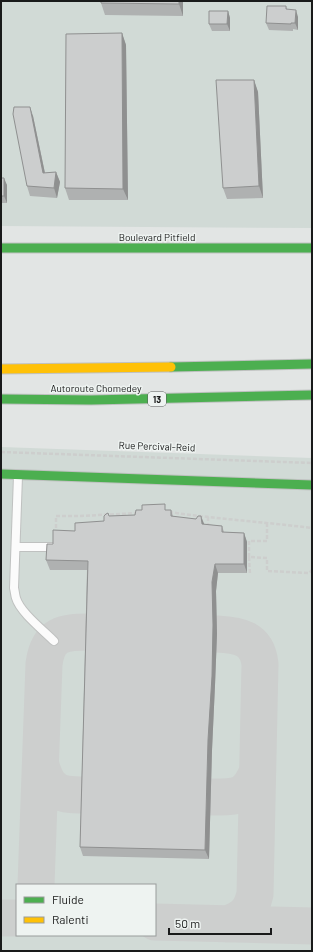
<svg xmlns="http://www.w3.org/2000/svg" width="313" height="952" viewBox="0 0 313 952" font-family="Barlow,sans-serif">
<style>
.built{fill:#d1dad6;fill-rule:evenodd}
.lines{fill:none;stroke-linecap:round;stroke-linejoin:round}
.taxiway{stroke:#cdcfce;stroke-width:37}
.lane-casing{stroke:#bfc1c0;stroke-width:10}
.fast-casing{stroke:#bfc1c0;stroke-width:11}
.slow-casing{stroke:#bfc1c0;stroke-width:11}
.path{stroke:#cdcecd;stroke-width:2.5;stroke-dasharray:4 2;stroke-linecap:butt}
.lane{stroke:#fbfbfb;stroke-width:8}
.fast{stroke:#4caf50;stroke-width:9}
.slow{stroke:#ffc107;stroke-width:9}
.wall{fill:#afb1b1}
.shaded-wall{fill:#8f9090}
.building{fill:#cccece;stroke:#8f9090}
.labels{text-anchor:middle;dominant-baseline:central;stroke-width:3;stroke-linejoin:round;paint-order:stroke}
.shield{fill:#eef3f1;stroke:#595b5a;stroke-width:1}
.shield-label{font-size:9px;font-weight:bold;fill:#191a1a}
.street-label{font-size:10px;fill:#191a1a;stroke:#eef3f1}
</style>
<rect width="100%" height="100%" fill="#e2e5e4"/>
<path class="built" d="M1 1H312V228L1 226Z
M1 447 312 458V951H1ZM17 885H155V935H17Z"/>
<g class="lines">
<path class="taxiway" d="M217 634C239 635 257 638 260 664L255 894C251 911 245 918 227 924
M41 766C45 779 50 791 66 794 72 795 79 795 86 795
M211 797C236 797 246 798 257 773
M36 885 44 664C48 634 63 632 89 632
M1 918H17
M155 922 312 926"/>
<defs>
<path id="lane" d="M18 476 14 588C15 592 15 595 16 598 20 612 43 630 54 641
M16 547H56"/>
<path id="fast" d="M1 248H312
M171 367 312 364
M1 399 91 400 312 395
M1 474 312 485"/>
<path id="slow" d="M1 369 171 367"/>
</defs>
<use href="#lane" class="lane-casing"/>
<use href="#fast" class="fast-casing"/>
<use href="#slow" class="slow-casing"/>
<path class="path" d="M1 452 312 463
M169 512C217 519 264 522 312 528
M267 523V541H249V557L267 558V571L309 573 312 570
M208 527V517
M56 534V516H80L138 513
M249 557 250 575"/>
<use href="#lane" class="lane"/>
<use href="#fast" class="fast"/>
<use href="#slow" class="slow"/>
</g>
<path class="wall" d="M183 1V16L105 15 101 3Z
M286 6 287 9 298 17V30L293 29V31L269 30 266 23Z
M228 11 230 18V31H212L209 24Z
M122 33 126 45 128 200H69L65 188Z
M254 80 258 92 263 198 227 199 223 188Z
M33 116 45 173 56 172 60 182 57 198 30 196 27 186Z
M1 178 7 185V203H1Z
M167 510H171L173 516 204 524 222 526 224 532 244 533 247 542V573H218L216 591 217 634 215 685 212 750 209 859 83 856 80 847 87 570H50L46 560 53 544 75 531 104 521 109 516 135 515Z"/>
<path class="shaded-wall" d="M179 1H183V16L179 4Z
M296 10 298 17V30L295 23Z
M228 11 230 18V31L227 24Z
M122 33 126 45 128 200 123 189Z
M254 80 258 92 263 198 259 186Z
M30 107 33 116 47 183 43 173Z
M56 172 60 182 57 198 54 188Z
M4 178 7 185V203L4 196Z
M201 516 205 526 202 524Z
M244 533 247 542V573L244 564Z
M215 564 218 573 216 591 217 634 215 685 212 750 209 859 205 850 212 582Z"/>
<path class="building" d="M101 1H179V4L101 3Z
M267 6H286V9L296 10 295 23H291V24L266 23Z
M209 11H228L227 24H209Z
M122 33 123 189 65 188 66 34Z
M216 80H254L259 186 223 188Z
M14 107H30L43 173 56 172 54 188 27 186 13 114Z
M1 178H4V196H1Z
M165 504V510H171V516L196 519 198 516H201L202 524 222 526V532L244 533V564H215L212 582 213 625 212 676 208 740 205 850 80 847 88 561 46 560 47 544H53V530L75 531V523L104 521V516L106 514 108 513 109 516 135 515 136 510H142V505Z"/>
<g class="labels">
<rect class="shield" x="148" y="392" width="18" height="14" rx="3"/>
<g class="shield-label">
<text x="157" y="399">13</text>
</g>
<g class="street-label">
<text x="157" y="237">Boulevard Pitfield</text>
<text x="96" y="388">Autoroute Chomedey</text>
<text transform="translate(157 446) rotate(2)">Rue Percival-Reid</text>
</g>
</g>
<rect width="313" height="952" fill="none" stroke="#191a1a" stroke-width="4"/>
<rect x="16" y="884" width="140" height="52" fill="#eef3f1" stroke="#999c9b"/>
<rect x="24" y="897" width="20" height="6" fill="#4caf50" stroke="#999c9b"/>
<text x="52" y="904" font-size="12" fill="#191a1a">Fluide</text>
<rect x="24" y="917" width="20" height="6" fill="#ffc107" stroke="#999c9b"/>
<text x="52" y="924" font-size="12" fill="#191a1a">Ralenti</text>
<path d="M169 928v6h102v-6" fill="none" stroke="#191a1a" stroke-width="2"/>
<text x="175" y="928" font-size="12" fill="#191a1a" stroke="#eef3f1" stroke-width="3" paint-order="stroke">50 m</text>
</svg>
